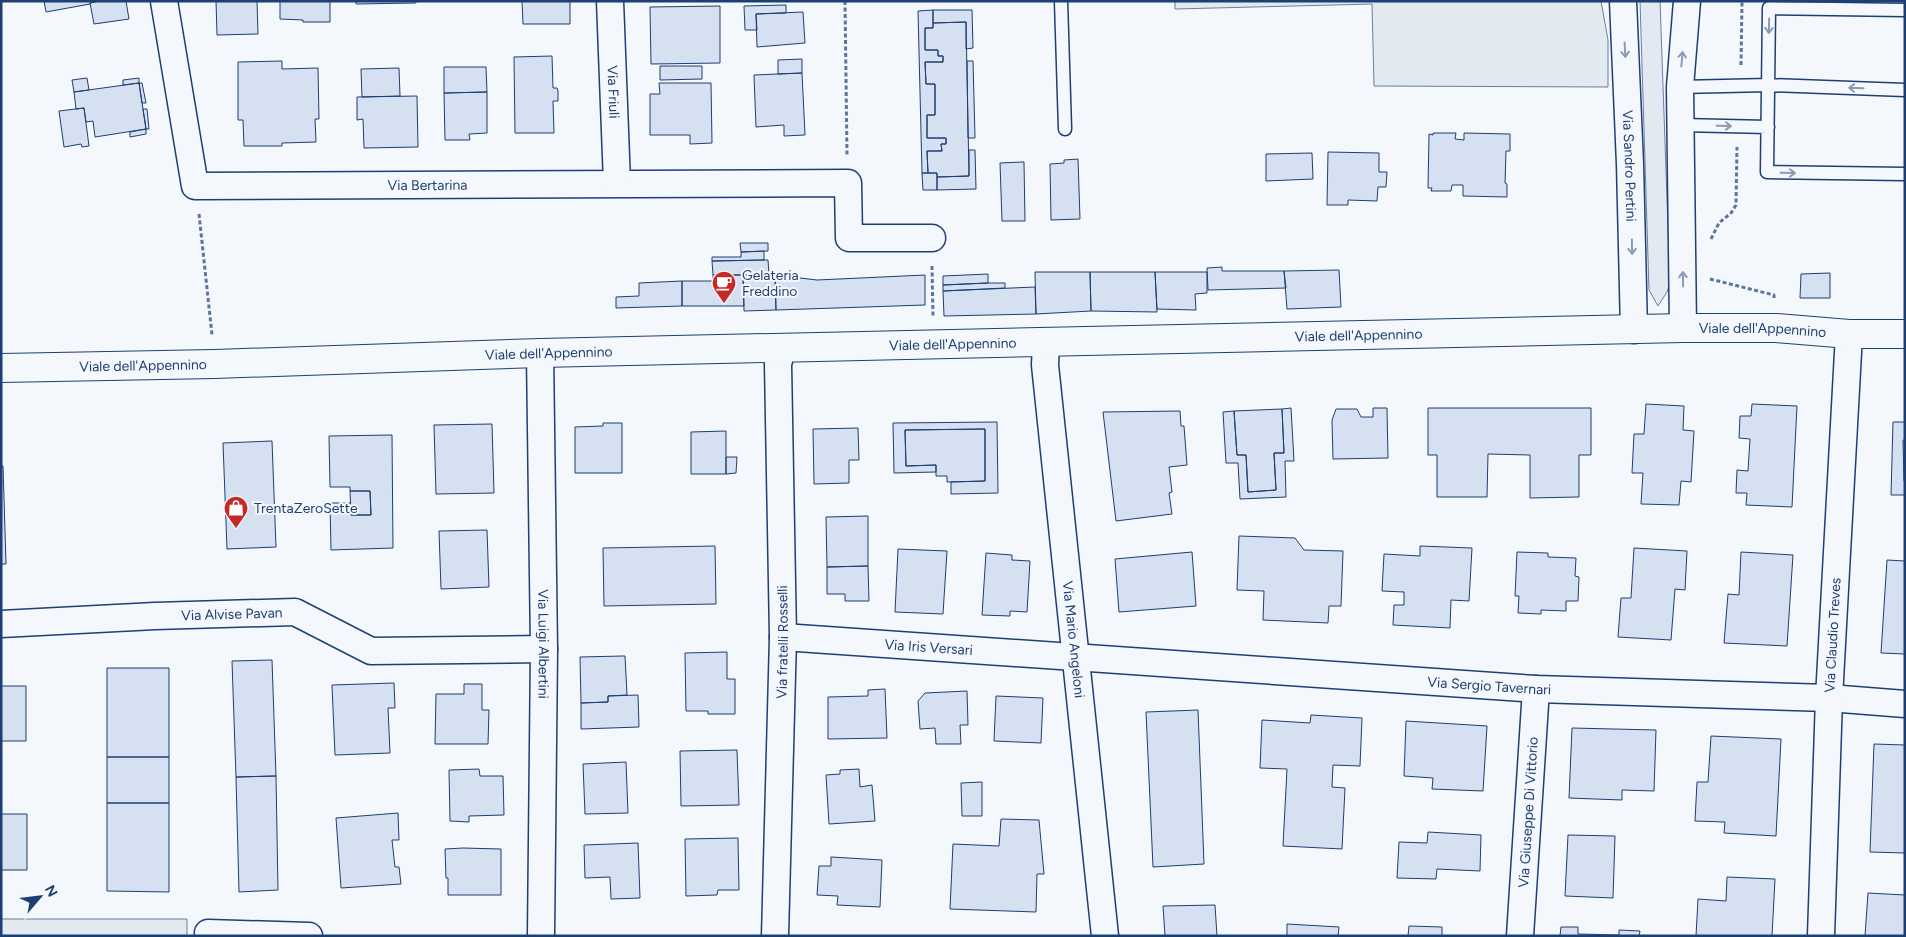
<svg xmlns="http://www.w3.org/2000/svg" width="1906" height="937" viewBox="0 0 1906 937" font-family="Figtree,sans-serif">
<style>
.green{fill:#e3e9f0;stroke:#687fa3}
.building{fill:#d5e0f0;stroke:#1d3f73}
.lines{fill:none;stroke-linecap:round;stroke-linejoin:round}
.lane-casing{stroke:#1d3f73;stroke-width:15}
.street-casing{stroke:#1d3f73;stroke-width:29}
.secondary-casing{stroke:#1d3f73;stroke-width:30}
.path{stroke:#5e769c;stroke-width:3;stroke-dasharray:4 2.5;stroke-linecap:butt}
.lane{stroke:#f4f7fb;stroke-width:12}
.street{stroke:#f4f7fb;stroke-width:26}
.secondary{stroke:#f4f7fb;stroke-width:28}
.oneway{stroke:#889bb7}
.labels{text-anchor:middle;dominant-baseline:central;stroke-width:4;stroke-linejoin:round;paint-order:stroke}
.street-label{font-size:14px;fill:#1d3f73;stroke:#f4f7fb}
.poi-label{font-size:14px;fill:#1d3f73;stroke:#f4f7fb;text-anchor:start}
</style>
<rect width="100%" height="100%" fill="#f4f7fb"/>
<path class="green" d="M1175 1H1601L1608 40V87L1374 86 1372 4 1175 9Z
M1640 1H1660L1670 283 1667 292 1658 306 1649 290Z
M1 919H187V936H1Z"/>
<path class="building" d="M44 1H98L90 3V4L46 12Z
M98 1H126L129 19 94 24 90 3Z
M216 1H257L258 34 217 35Z
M280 1H330V22H303V20L280 19Z
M356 1H416V3L356 4Z
M522 1H570V24H523Z
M786 5V13L756 14 757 30H745L744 6Z
M720 6V63L651 64 650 7Z
M933 10V28H925V50H938V56H943V62H925L926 84H935V115H927V138H946V144H941L942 151H927L928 173H922L918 11Z
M933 10H972L973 48 966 49V22L933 23Z
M803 12 805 43 757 47 756 14Z
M966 22 969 176 937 177V173H928L927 151H942L941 144H946V138H927V115H935V84H926L925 62H943V56H938V50H925V28H933V23Z
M552 56 553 88H557L558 91V101H553L554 133H515L514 57Z
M802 59V73L778 74V60Z
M282 61V69L318 68 319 119H315L316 142 282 143V146H244L243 120H238V62Z
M967 61H973L975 138H968Z
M660 66H702V79L660 80Z
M444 67H486L487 92 444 93Z
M399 68 400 96 362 97 361 69Z
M802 73 805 135 784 136V125L756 127 754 75Z
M87 78 89 90 74 92 72 80Z
M139 78V83L123 85V80Z
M139 83 146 129 95 137 93 121 86 122 84 108 76 109 74 92Z
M139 83H142L146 103H142Z
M659 83H711L712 143 690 144V135H650V94H660Z
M487 92V133L469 134 470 140H445L444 93Z
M417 96 418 147 364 148 363 119 357 120V97Z
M84 108 89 146 82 147 81 144 64 147 59 111Z
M143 109H147L149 129H146Z
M146 129V134L130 137V132Z
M1433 133H1456L1455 139 1464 140V133L1510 134V151H1506L1505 183 1507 184V197L1463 196V185H1452L1451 191H1431L1432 188H1428L1429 134 1433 135Z
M969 150H975L976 189 937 190V177L969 176Z
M1328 152 1379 153V172H1387L1386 187H1378L1377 201 1348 200V205H1327Z
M1312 153 1313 179 1266 181V154Z
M1078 159 1080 219 1051 220 1050 164 1064 163V160Z
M1022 162H1024L1025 221H1002L1000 163Z
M922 173H937V190H923Z
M740 243H768V251L741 252Z
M764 251V260L712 261V257H741V252Z
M764 260H768L769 275H713L712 261Z
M1222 267V271H1284L1286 288 1208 290 1207 268Z
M1339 270 1341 307 1287 309 1284 271Z
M1035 272H1090L1091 311 1036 314Z
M1090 272H1155L1157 312 1091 311Z
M1155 272H1207V293L1195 294 1196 310 1157 309Z
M1830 273V298H1800L1801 274Z
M988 274V283L943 285V276Z
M713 275H743L744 306H682V281H713Z
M743 275H775L776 310 744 311Z
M775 275 817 280 925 275V305L776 310Z
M682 281V306L616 308V297L639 296V283Z
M988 283H1005V288L943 291V285Z
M1035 287 1036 314 944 316 943 291Z
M1646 404 1684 406 1683 430 1694 431 1691 482 1681 481 1679 505 1641 504 1643 473H1632L1634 434H1644Z
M1752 404 1797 406 1792 507 1746 505 1747 493H1736L1737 470 1748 471 1750 439 1739 438 1740 416H1751Z
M1291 408 1294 461H1285L1286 497 1240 499 1238 463H1226L1223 412 1234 411 1237 455H1246L1248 492 1276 490 1274 453H1284L1282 409Z
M1373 408H1387L1388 458 1333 459 1332 420 1336 409H1357L1361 417H1373Z
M1428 408H1591V455H1579V497L1530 498V455L1488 454 1487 497H1437V455H1428Z
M1282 409 1284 453H1274L1276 490 1248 492 1246 455H1237L1234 411Z
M1180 411 1181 426H1184L1187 465 1169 467 1172 492 1169 493 1172 514 1116 521 1103 412Z
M997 422 998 493 951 494V482L985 481V429L905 430 906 466 936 465V472L894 473 893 423Z
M1893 422H1905V495H1891Z
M603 423H622V473H575V427L603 426Z
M492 424 494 493 436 494 434 425Z
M858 428 859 460H849V483L814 484 813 429Z
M985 429V481L947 482V476H936V465L906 466 905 430Z
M726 431V474H691V432Z
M392 435 393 548 331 550 330 503H350L351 515H371L370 491H350V487H330L329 436Z
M1903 440H1905V481H1904Z
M272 441 276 547 227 549 223 443Z
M726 457H737L736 473 726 474Z
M1 466H3L6 564H1Z
M350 491H370L371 515H351Z
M868 516V566L827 567 826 517Z
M487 530 489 587 441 589 439 531Z
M1239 536 1295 538 1304 550 1343 551 1341 606H1329L1328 623 1263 620 1264 591 1237 590Z
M715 546 716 604 604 606 603 548Z
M1420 546 1472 548 1469 601 1451 600 1450 628 1393 625 1394 605H1404V592L1382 591 1384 554 1420 556Z
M1634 548 1687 551 1685 590 1675 589 1671 640 1618 637 1621 598H1631Z
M898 549 947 551 943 614 895 612Z
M1192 552 1196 606 1119 612 1115 559Z
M1517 552 1548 553V557L1576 558 1575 576 1579 577 1578 601H1566V611L1541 610V614L1518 613 1519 596H1515Z
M1741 552 1793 555 1787 646 1724 643 1728 594 1739 595Z
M986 553 1012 555V560L1030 561 1027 612 1010 611V616L982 615Z
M1887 560 1905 561V654L1881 653Z
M868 566 869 601H845V594H827V567Z
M727 652V679H735V714H708V711H686L685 653Z
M623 656H625L627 695 608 696V702L581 703 580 657Z
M272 660 276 776 236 777 232 661Z
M107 668H169V757H107Z
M394 683 395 708H388L390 753 335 755 332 685Z
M464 684H482V710H489L488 744H435L436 694H464Z
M1 686H26V741H1Z
M885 689 887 738 828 739V697L868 696V690Z
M967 691 968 725H960L961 744H936L935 728 920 729 918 701 925 693Z
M638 695 639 727 581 729V703L608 702V696Z
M996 696 1043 698 1041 743 994 741Z
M1198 710 1204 864 1153 867 1146 712Z
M1311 715 1362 718 1360 766 1333 765 1332 787 1345 788 1342 849 1283 846 1287 769 1260 768 1262 720 1310 723Z
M1406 721 1487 726 1483 791 1432 789 1433 778 1404 776Z
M1572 728 1656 730 1654 791 1622 790V800L1569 798Z
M1711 736 1781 739 1776 836 1724 833 1725 822 1695 821 1697 782H1708Z
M1874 744 1905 745V853L1870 852Z
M737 750 739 805 681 806 680 751Z
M107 757H169V803H107Z
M626 762 628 813 585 814 583 764Z
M479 769 480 776H503L504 815 469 816V822L450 821 449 770Z
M859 769 860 787 872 785 875 821 829 824 826 775 840 774V770Z
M276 776 278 890 239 892 236 777Z
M982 782V816H962L961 783Z
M107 803H169V892L107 891Z
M398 813 399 840H392L395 867H399L401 884 341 888 336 818Z
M1 814H27V870H1Z
M1001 819 1039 820 1044 874H1037L1036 912 950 909 953 844 999 846Z
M1428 832 1481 835 1480 871 1437 869 1436 879 1397 878 1399 842 1427 843Z
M1568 835 1615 836 1613 898 1565 896Z
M738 838 739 890H718L717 895 686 896 685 839Z
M638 843 640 898 611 899 610 877 585 878 584 845Z
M463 848 501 849V895H448V878H446L445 849Z
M831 857 882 860 880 907 837 905 838 896 817 895 819 866H831Z
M1727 877 1775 879 1772 936H1696L1698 899 1726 901Z
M1868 893 1905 895V936H1865Z
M1215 905 1217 936H1165L1163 906Z
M1287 924 1339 927 1338 936H1287Z
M1409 926 1442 927V936H1408Z
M1561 927H1578V934L1619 935V930L1640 931 1639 936H1560Z"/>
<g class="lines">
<defs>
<path id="lane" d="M1061 1 1065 129
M1905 10 1769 8 1767 172 1905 174
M1680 87 1768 85 1905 90
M1681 125 1768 127"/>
<g id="street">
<path id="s1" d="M164 1 195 186 848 183 849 238H932"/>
<path id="s2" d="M610 1 617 183"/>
<path id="s3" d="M1623 1 1630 164 1634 330"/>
<path d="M1683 328 1680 87 1687 1"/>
<path id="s4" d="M1046 343 1045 365 1105 936"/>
<path id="s5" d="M540 353 544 649 541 936"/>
<path id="s6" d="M1 624 155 616 295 612 371 651 544 649"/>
<path id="s7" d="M783 637 1536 689 1829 698 1905 704"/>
<path d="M208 933 309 936"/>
<path id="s8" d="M775 936 783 637 778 364 782 349"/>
<path id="s9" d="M1520 936 1536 689"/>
<path id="s10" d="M1821 936 1829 698 1849 334"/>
</g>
<g id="secondary">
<path id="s11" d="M1 368 215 364 540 353 1683 328H1776L1849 334H1905"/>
</g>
</defs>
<use href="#lane" class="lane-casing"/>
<use href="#street" class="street-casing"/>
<use href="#secondary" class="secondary-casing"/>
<path class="path" d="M845 1 847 156
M1741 65 1742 1
M199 214 212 335
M1711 239 1719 223 1731 213 1736 205 1737 147
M932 266 933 317
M1710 279 1774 295V300"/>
<use href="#lane" class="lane"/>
<use href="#street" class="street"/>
<use href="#secondary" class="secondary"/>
</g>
<defs><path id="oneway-shaft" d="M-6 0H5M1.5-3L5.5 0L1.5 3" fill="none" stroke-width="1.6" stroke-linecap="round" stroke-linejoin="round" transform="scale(1.25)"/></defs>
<g class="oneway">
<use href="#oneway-shaft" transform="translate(1769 26) rotate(91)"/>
<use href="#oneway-shaft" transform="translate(1625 50) rotate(87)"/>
<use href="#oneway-shaft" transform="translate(1682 59) rotate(-85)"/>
<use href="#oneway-shaft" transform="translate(1856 88) rotate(-178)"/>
<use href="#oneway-shaft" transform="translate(1724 126) rotate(1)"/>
<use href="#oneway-shaft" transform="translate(1788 173) rotate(1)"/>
<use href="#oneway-shaft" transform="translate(1632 247) rotate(89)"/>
<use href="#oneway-shaft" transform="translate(1683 279) rotate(-91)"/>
</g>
<defs>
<symbol id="cafe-pin" viewBox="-11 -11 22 30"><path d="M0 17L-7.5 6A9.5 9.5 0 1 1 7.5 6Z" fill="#c62828" stroke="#f4f7fb"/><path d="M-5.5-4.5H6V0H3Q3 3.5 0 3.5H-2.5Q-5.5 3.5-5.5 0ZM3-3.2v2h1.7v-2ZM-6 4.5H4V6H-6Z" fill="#fff"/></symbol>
<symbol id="shop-pin" viewBox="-11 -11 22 30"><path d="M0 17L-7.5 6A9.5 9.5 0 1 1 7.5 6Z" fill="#c62828" stroke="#f4f7fb"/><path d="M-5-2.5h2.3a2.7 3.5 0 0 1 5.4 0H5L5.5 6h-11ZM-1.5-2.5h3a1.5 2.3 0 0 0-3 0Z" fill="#fff"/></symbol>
</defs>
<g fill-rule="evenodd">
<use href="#cafe-pin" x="710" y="269" width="28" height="38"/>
<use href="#shop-pin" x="222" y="494" width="28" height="38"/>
</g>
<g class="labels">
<g class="street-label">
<text stroke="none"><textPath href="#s2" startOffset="91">Via Friuli</textPath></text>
<text stroke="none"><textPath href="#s3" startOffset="165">Via Sandro Pertini</textPath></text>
<text stroke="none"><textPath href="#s1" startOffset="420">Via Bertarina</textPath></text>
<text stroke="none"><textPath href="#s11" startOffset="1762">Viale dell'Appennino</textPath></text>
<text stroke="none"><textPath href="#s11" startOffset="1358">Viale dell'Appennino</textPath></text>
<text stroke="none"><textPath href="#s11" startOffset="952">Viale dell'Appennino</textPath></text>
<text stroke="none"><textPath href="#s11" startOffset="548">Viale dell'Appennino</textPath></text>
<text stroke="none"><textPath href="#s11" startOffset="142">Viale dell'Appennino</textPath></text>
<text stroke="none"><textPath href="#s6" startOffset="231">Via Alvise Pavan</textPath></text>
<text stroke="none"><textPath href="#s10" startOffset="301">Via Claudio Treves</textPath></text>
<text stroke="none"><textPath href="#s4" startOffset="298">Via Mario Angeloni</textPath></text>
<text stroke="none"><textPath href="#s8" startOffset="294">Via fratelli Rosselli</textPath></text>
<text stroke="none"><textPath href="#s5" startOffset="291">Via Luigi Albertini</textPath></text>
<text stroke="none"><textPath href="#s7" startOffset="146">Via Iris Versari</textPath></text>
<text stroke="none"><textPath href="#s7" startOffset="708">Via Sergio Tavernari</textPath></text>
<text stroke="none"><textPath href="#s9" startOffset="124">Via Giuseppe Di Vittorio</textPath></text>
</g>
<g class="poi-label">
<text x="742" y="275">Gelateria<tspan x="742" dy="16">Freddino</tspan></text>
<text x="254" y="508">TrentaZeroSette</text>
</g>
</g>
<rect width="1906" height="937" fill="none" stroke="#1d3f73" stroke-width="5"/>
<g transform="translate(40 897) rotate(62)" stroke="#f4f7fb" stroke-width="4" paint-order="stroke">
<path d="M0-4L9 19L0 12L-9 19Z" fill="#1d3f73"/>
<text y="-8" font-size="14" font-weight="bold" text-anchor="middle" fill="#1d3f73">N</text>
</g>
</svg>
